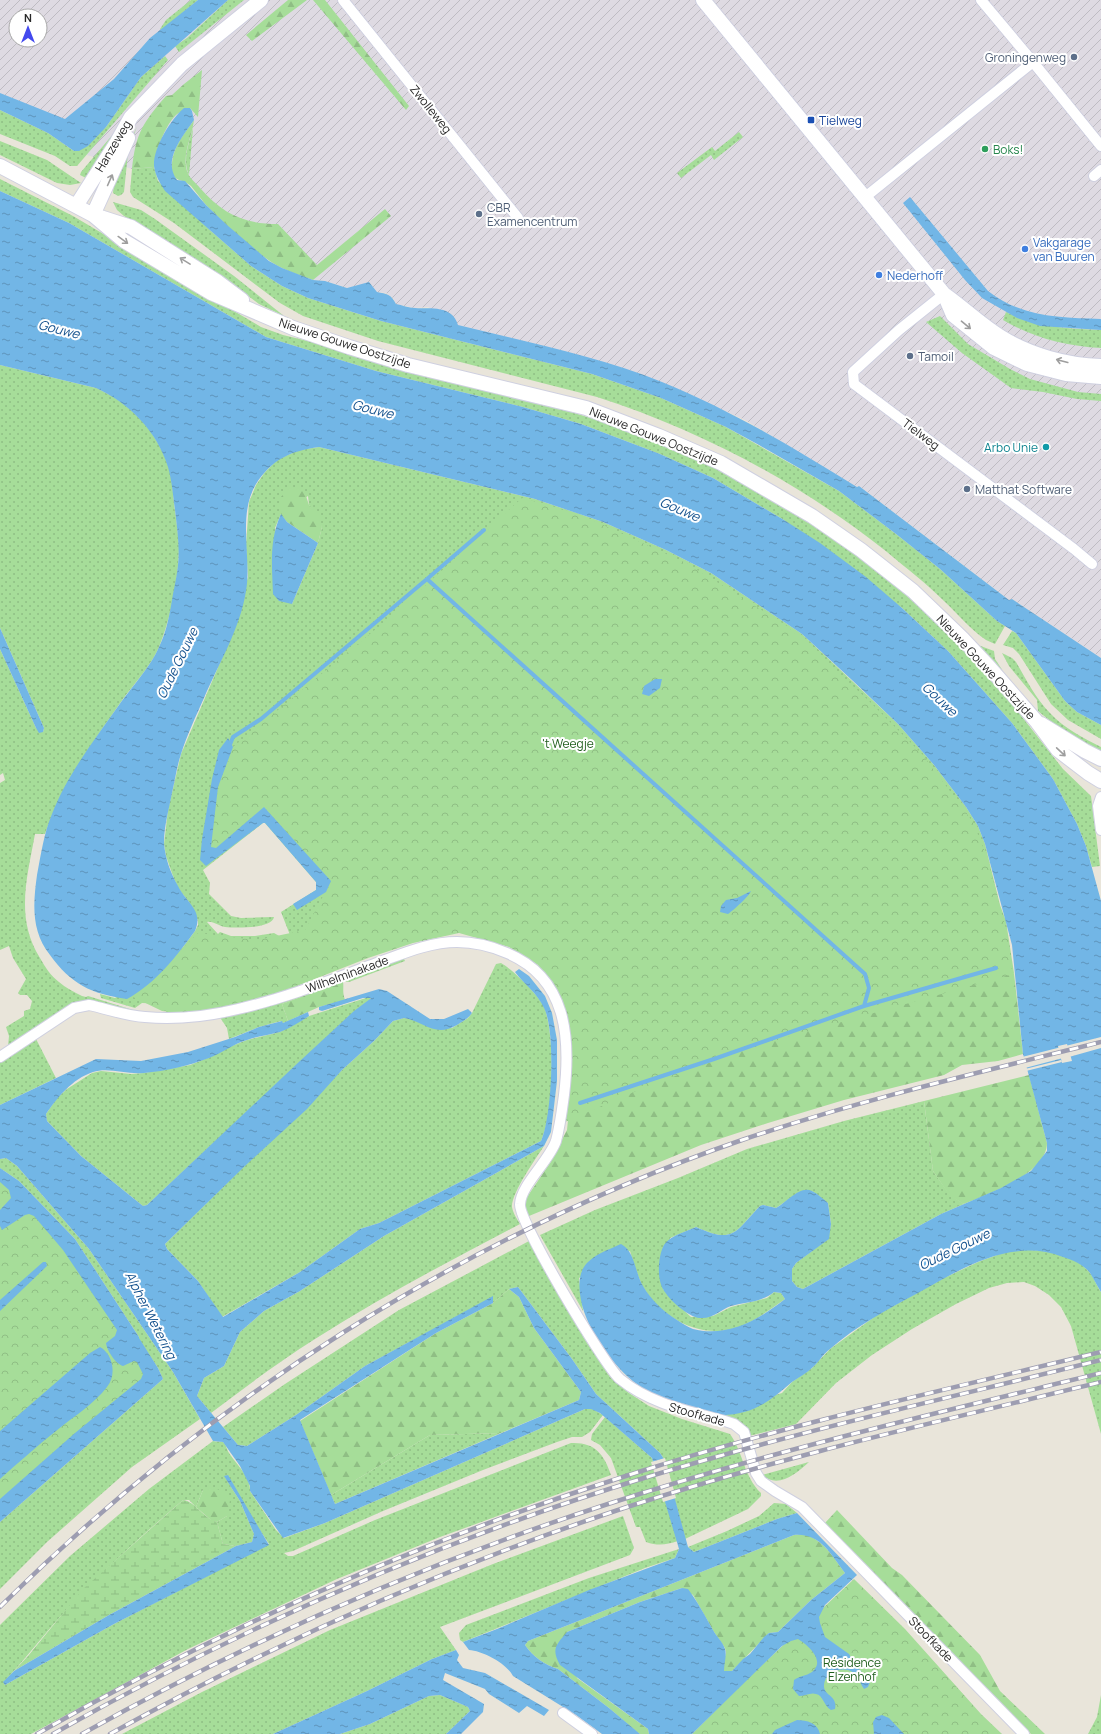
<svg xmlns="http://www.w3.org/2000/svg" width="1101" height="1734" viewBox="0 0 1101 1734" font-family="Manrope,sans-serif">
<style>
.industrial{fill:url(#industrial-furrows);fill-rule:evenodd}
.grass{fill:url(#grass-dots);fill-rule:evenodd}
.forest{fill:url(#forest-firs)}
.wetland{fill:url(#wetland-marsh)}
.park{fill:url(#park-crowns)}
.water{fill:url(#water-ripples);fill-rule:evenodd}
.pier{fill:#e9e5da}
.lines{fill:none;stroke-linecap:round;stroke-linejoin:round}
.stream{stroke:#72b6e6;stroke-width:4}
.street-casing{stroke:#cfd0e0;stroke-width:12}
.secondary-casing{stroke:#cfd0e0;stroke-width:16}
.street{stroke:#fff;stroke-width:10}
.secondary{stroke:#fff;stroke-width:14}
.rail-casing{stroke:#9d9db1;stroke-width:4.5}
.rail{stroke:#fff;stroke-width:3;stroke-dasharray:9;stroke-linecap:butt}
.oneway{stroke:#9e9e9e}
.service-dot{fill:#5c6f8a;stroke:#fff;stroke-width:1.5}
.transit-dot{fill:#1a4fb4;stroke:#fff;stroke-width:1.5}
.leisure-dot{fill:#2e9e5b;stroke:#fff;stroke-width:1.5}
.shop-dot{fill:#3f7fe0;stroke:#fff;stroke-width:1.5}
.culture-dot{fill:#0f9aa8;stroke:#fff;stroke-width:1.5}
.labels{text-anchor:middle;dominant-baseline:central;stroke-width:4;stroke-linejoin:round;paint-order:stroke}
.service-label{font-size:12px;fill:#4e5e75;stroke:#fff;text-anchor:start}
.street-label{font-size:12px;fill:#282828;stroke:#fff}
.transit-label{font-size:12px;fill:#164399;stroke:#fff;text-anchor:start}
.leisure-label{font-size:12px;fill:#27864d;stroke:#fff;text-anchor:start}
.shop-label{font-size:12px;fill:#366cbe;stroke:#fff;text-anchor:start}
.culture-label{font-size:12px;fill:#0d838f;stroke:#fff;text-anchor:end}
.park-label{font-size:12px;fill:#215f1e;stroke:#fff}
.water-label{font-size:13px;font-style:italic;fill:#15528e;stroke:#fff}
</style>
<defs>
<pattern id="industrial-furrows" width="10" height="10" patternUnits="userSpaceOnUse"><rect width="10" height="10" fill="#dedae2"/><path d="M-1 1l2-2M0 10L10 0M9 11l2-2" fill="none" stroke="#bebbc2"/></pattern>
<pattern id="grass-dots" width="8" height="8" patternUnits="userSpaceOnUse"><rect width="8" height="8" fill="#a6dd99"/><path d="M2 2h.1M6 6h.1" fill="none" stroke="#8fbe84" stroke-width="1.8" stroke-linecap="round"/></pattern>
<pattern id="forest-firs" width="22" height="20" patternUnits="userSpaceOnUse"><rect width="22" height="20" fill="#a6dd99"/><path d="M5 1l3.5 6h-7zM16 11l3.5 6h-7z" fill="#8fbe84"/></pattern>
<pattern id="wetland-marsh" width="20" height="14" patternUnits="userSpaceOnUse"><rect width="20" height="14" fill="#a6dd99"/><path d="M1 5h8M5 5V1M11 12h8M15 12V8" fill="none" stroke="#8fbe84"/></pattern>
<pattern id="park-crowns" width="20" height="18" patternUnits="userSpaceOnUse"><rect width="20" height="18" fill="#a6dd99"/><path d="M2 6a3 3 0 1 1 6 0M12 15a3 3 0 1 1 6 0" fill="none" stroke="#8fbe84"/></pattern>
<pattern id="water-ripples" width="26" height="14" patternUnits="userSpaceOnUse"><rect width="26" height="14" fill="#72b6e6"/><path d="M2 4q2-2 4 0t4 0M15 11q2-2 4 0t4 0" fill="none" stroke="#5e94ba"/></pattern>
</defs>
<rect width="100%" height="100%" fill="#e9e5da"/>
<path class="industrial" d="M0 0H1101V658L1012 599 1009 600 859 486 857 487 745 420 661 382 606 363 457 325 428 307 414 308 396 304 393 298 386 293 377 292 369 283 347 288 325 281 313 280 282 268 171 167 132 169 74 151 19 118 0 110ZM16 16H40V40H16Z"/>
<path class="grass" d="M191 0H198L163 29H160L166 20Z
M228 0H244L179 52 175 46 187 38Z
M165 56 168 60 77 166H70L55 156 0 134V110L48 133 74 151 106 127 141 77Z
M125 120 88 179 80 175 81 172Z
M137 126 128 153 124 192 121 195 118 196 113 193 114 181Z
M193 128 189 175C182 160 189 143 193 128Z
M739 132 743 137 714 160 711 155 681 178 677 173 712 147 715 151Z
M0 141 47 160 81 183 70 185 57 183 0 155Z
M154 167 158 181 211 231 251 266 282 286 308 298 381 321 592 374 661 398 726 427 839 491 896 534 940 569 997 621 1005 626 995 644 986 640C971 630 958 614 944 601 926 583 906 568 887 552 800 483 702 431 597 397L378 341 303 316 280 303 174 223 133 197 130 192 132 169Z
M0 179 73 216 261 327 283 335 312 342 363 358 562 409 632 431 721 471 808 521 863 560 907 596 934 619 974 661 1015 708 1063 769 1091 796 1100 866 1092 867 1086 846 1077 824 1053 779 1012 723 948 651 902 608 784 520 713 478 660 454 581 424 523 407 376 371 266 337 69 223 0 191Z
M113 202 141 210 155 219 234 276 284 316 259 304 224 278 124 216 117 210Z
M1006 312C1036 327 1069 329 1101 330V348C1065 346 1034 338 1003 320Z
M940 316 968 344 1010 369 1030 379 1078 392 1101 394V401L1077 399 1043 392 1011 388 962 353 926 322Z
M0 365 96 388C130 403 155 429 168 465 172 477 173 491 174 504 176 518 178 532 179 546 179 575 171 619 159 647 152 664 135 683 123 699 93 742 62 784 45 834H35C27 878 15 918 40 958 45 967 51 976 59 982 66 988 74 992 82 996L86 997 88 996 133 1010V1012L83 1001 77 1002 8 1046 9 1036 6 1027 24 1016V1011L30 1009 32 1001 27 995H20L18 993 26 979 13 958 9 946 0 950V783L5 780 3 773 0 775V649L36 728 43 732 44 728 0 628Z
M319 447 535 499 603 522 666 550 711 573 802 634 898 724 934 765 966 807 978 826 985 844 1000 905 1006 921 1014 973 1004 976 577 916 290 935 281 912 316 890V882L265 823H263L203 870 210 883 209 894 231 916 241 918 274 917C272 929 235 928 225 927 218 926 214 921 207 922L218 934 220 932 231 936H255L274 933 281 937 297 981 295 990 236 1007 167 1015 165 1004 142 1003 135 1008 101 998 100 994 115 998 183 947 195 931 198 925V921L189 902 178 888 173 876 166 856 164 844 168 810 181 754 231 637 248 577 246 545 249 502 256 485 265 472 277 460 299 450ZM308 496 309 505 322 527 318 543 292 604 275 528 281 514Z
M1012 631 1016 633 1065 701 1077 712 1101 725V739L1068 720 1051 704 1019 654 1013 648 1003 645Z
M978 645 994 651 995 659 1003 671Z
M1002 653 1012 658 1016 662C1026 679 1036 699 1050 713 1064 728 1083 738 1101 747V753L1060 729 1038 711 1037 700 1009 666Z
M403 957 405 961 349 982 343 981 282 1004 288 1021 283 1023 281 1021 259 1027 229 1039 227 1028 219 1016Z
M501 963C512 969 541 997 545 1009 555 1040 554 1112 541 1141L379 1223 360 1229 300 1272 222 1317 198 1281 167 1249 165 1244 342 1070 374 1041 393 1021 404 1018 452 1028 468 1018 472 1013 496 964Z
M369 997 371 999 342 1023 147 1205 143 1206 81 1156 47 1121 46 1114 57 1098 67 1089 92 1073 101 1071 131 1074 144 1073 190 1065 210 1057 229 1047 247 1040 280 1032 309 1016Z
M35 1037 56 1078 0 1105V1060Z
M924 1101 933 1171 950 1195 964 1204 941 1214 803 1289 797 1287 792 1281V1269L796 1263 828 1239 831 1224 828 1203 812 1191 792 1197 776 1208 763 1205 760 1206C734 1233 734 1244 696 1227L670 1238 663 1289 678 1305 691 1317 713 1316 731 1307 767 1298 774 1292 781 1293 785 1299C769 1310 752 1324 732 1329 697 1338 659 1316 642 1285 637 1274 633 1262 630 1251L579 1278 583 1311 540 1235 595 1210 678 1178 747 1149 844 1121Z
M544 1146C536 1158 511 1194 512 1207 513 1213 517 1219 520 1224 451 1260 381 1297 315 1339 279 1362 245 1387 211 1413L197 1396 204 1378 224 1366 240 1332 264 1311 300 1291 384 1236Z
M6 1158 17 1166 89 1249 173 1372 200 1419 132 1467 47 1542 0 1589V1522L163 1379 158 1368 138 1338 139 1337 75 1239 19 1181 0 1168V1159Z
M529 1241 584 1338 610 1377 629 1393 649 1406 682 1419 730 1434C743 1452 744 1477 761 1493V1496L748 1509 685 1539 664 1459 660 1453 596 1394 572 1359 518 1287 509 1289 493 1303V1297L365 1366 296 1415 247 1446 238 1445 223 1427 285 1384 399 1310Z
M1026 1250C1047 1250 1076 1255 1090 1273 1094 1278 1097 1286 1101 1292V1434L1071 1326 1061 1307 1049 1295 1035 1286 1024 1282 1007 1283 989 1288 956 1304 912 1329 872 1355 836 1383 796 1424 745 1437 711 1414 782 1393 792 1382 812 1368 830 1349 877 1315 944 1278 978 1262 1008 1251Z
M591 1408 603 1415 590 1432 582 1437H572L557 1442 483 1470 383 1511 293 1551 284 1553 288 1556H293L375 1520 571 1443C595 1442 604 1454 611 1475L440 1537 337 1579 188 1649 31 1734H0V1625L70 1556 149 1489 213 1441C216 1442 220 1441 223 1442 226 1444 227 1450 229 1453 236 1464 251 1477 250 1491L276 1530 284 1538 325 1523 585 1409ZM224 1476 269 1544 114 1624 5 1685 4 1682C26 1658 46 1632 68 1608 104 1569 143 1535 183 1500H189L196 1507 203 1490 227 1516 217 1522 223 1544 236 1546 252 1542 254 1534 240 1501Z
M605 1417 652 1458 678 1541C666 1545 658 1546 646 1542L640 1527H636L611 1458 600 1445 591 1440 592 1434Z
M501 1433 335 1504 331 1495 430 1435Z
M809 1462C796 1474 778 1489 762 1475Z
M774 1503 786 1504 797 1513 777 1519 694 1552 688 1547 727 1531 759 1516Z
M623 1516 634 1548 630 1555 440 1627 456 1650 432 1659 367 1691 273 1734H122L202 1692 330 1630 493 1564Z
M679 1549 675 1558 645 1568 463 1642 460 1640 459 1633 466 1625 589 1578Z
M440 1695 468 1707 470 1711 446 1734H340L370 1724 429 1696Z
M1101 1695V1734H1088L1097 1717Z"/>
<path class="forest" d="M288 0H307L252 41 246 35Z
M313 0H325L409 106 406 110Z
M202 70 198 117 190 108C186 110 179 112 176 115 166 124 154 154 154 167L132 169C136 132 143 123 166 96L172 95 184 84Z
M194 120C192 137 182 154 187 171 189 178 196 183 200 188 223 214 244 224 278 224L317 265 385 209 391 216 313 280C303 276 292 273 282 268 260 258 224 223 206 205 201 199 196 192 191 186 183 178 171 183 172 166 172 148 184 134 194 120Z
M289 487H298L304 490 309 505 320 518 322 527 318 543 287 522 281 515V497Z
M1014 973 1023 1054 998 1061 962 1065 944 1075 844 1100 768 1123 701 1145 529 1216 525 1206V1200L550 1163 567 1130 570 1100 775 1038Z
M343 981C344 989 342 991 345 1000L319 1007 288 1021 282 1004Z
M1029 1075 1047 1143C1047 1174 988 1194 964 1204L950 1196 933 1171 924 1101Z
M509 1289 519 1297 534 1328 581 1392 579 1400 501 1433 430 1435 331 1495 300 1421 436 1333 493 1303Z
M212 1487 224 1492 230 1500 227 1516 217 1522 212 1521 196 1507 203 1490Z
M837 1510 892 1568 902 1575 980 1655 1000 1691 1045 1734H1031L825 1523Z
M804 1534C824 1540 833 1557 845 1573L811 1600 778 1632 769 1633 732 1671H724V1660L726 1653 725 1648 714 1632 693 1595 682 1588 640 1602 567 1632 577 1678 648 1729 649 1734H640L637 1732 609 1708 558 1669C545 1665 533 1657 525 1645L528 1641 794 1535Z"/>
<path class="wetland" d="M183 1500C195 1501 204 1519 217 1522L223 1544 236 1546 109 1615 14 1671 28 1656 83 1589Z"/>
<path class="park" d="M522 498 577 513 688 564 787 626 867 699 923 755 973 822 987 857 1007 933 1013 974 745 1049 634 1092 565 1122 568 1038 538 965 509 947 459 933 413 943 368 958 297 986 256 998 205 1010 183 1013 162 1011 133 997 198 933 257 940 305 930 331 881 264 807 216 848H211L218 787 233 747 394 614Z
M0 1170 69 1240 156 1370 0 1506Z
M854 1579 905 1629 981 1714 1002 1734H692L748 1678Z"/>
<path class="water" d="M198 0H228L141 77 106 127 88 146 79 151H74L48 133 0 110V93L65 119 114 79 150 38Z
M184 108H190L192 111 194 120C183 136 162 160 177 180L185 181 206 205 227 225 269 261 282 268 313 280 325 281 347 288 369 282 377 292C387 294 391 294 396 304 402 305 409 308 415 308 431 309 452 305 458 325 526 342 597 356 662 382 731 410 794 448 857 487L859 486 1009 600 1012 599 1101 658V725L1077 712 1065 701 1016 633 997 621 940 569 896 534 839 491 759 445 726 427 661 398 592 374 381 321 308 298 282 286 251 266 165 191C160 183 155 175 154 166 153 148 171 119 184 108Z
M0 191 69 223 266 337 376 371 523 407 581 424 660 454 713 478 784 520 820 543 866 577 902 608 948 651 1012 723 1053 779 1077 824 1086 846 1101 901V1292C1097 1286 1094 1279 1090 1273 1084 1265 1073 1260 1063 1257 1011 1237 963 1268 918 1293 888 1309 856 1326 830 1349 823 1354 819 1362 813 1367 807 1373 799 1377 792 1382 777 1395 763 1407 744 1412 734 1415 722 1416 712 1414 705 1413 698 1410 691 1407 675 1402 659 1398 644 1389 618 1374 586 1330 581 1300 574 1263 591 1257 621 1244 635 1251 635 1273 643 1286 651 1300 664 1312 677 1320 682 1323 688 1327 693 1329 727 1338 760 1319 785 1299L781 1293 774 1292C762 1302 746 1302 731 1306 720 1310 713 1319 700 1318 688 1317 669 1300 663 1289 657 1279 658 1258 663 1247 668 1236 685 1232 696 1227 734 1244 734 1233 760 1206L763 1205 776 1208C786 1203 800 1185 812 1191 818 1194 823 1199 828 1203L831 1224 829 1239 796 1263 792 1269V1281L797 1287 803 1289 941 1214 1001 1188 1031 1171 1047 1151V1143L1023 1054 1012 945 985 844 978 826 966 807 934 765 898 724 853 681 802 634 711 573 666 550 603 522 535 499 319 447C291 451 272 459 256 484 237 516 252 557 246 591 240 629 219 663 204 698 196 716 187 735 181 754 177 766 175 780 172 793 169 809 164 826 164 843 165 858 171 874 178 886 186 903 204 910 195 931 176 957 156 983 127 999 91 994 71 984 50 955 31 931 33 904 37 875 41 854 44 833 52 814 67 775 95 739 119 705 131 688 151 666 159 647 167 631 170 612 173 594 175 584 177 575 178 565 180 547 177 528 175 510 173 496 172 481 168 467 157 431 129 403 96 388L0 365ZM1067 1044 1072 1061 1062 1063 1058 1046Z
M910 197 988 291C1021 317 1060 318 1101 319V330L1040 326 1017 318 982 298 965 280 903 203Z
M281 514 287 522 318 543 292 604 279 601 273 594C272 566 269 540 281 514Z
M0 628 44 728 43 732 39 733 36 728 0 649Z
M655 679H662L660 688 649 696 642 694 644 686Z
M228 738 233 747 218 787 211 847 216 848 264 807 331 881 326 892 297 910 293 904 316 890V882L265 823H263L206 866 200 860 202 839 212 779 219 750Z
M751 891C749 896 734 910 728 914L720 912 721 906 726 900 737 898Z
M519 969 529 976 545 996 552 1013 557 1040V1081L551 1132 544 1146 384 1236 300 1291 264 1311 240 1332 224 1366 204 1378 197 1396 238 1445 247 1446 296 1415 365 1366 493 1296V1303L436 1333 300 1420 335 1504 579 1400 581 1392 534 1328 519 1297 509 1289 518 1287 572 1359 596 1394 660 1453 664 1459 688 1547 694 1552 777 1519 797 1513 857 1575 825 1605 819 1617 820 1623 825 1637 849 1654 855 1664 870 1682 868 1687 864 1689C860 1683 859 1678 854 1673 844 1665 825 1671 824 1685 823 1696 838 1695 835 1709L831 1710C824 1706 823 1695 816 1694 811 1692 805 1696 799 1696L793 1689 794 1680C799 1676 806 1676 812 1672 826 1661 808 1645 798 1639L791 1641 782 1646 692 1734H649L648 1729 560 1665C551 1649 556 1645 567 1632L640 1602 682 1588 688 1589C698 1602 705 1616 713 1630 716 1636 723 1642 725 1649 727 1655 724 1664 724 1671H732L743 1659 750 1654 764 1637 769 1633 778 1632 811 1600 845 1573C830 1554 821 1533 794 1535L528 1641 525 1645C533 1657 545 1665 558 1669L609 1708 640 1734H602L576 1715 513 1676C506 1663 483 1651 469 1650L463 1642 497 1629 589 1590 675 1558 679 1549 652 1458 600 1413 591 1409H585L325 1523 283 1538 250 1491V1486L240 1466 223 1442 213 1441 173 1372 89 1249 17 1166 6 1158 0 1159V1105L96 1059 141 1061 188 1052 235 1037 259 1027 282 1021 283 1023 308 1012 309 1016C300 1022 290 1028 280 1032 269 1035 258 1036 247 1040 233 1044 222 1053 209 1058 188 1066 166 1071 144 1073 127 1075 109 1067 93 1072 72 1079 57 1098 46 1114L47 1121 81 1156 143 1206 147 1205 301 1060 354 1011 370 999 371 998H363L322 1011 319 1010V1007L379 989 387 991 430 1019H444L468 1009 472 1013C468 1019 463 1021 457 1025 435 1038 425 1022 404 1018L393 1021 374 1041 342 1070 307 1109 246 1165 165 1244 167 1249 198 1281 223 1317 300 1272 360 1229 379 1223 541 1141C552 1117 556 1031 544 1008 538 994 524 984 515 972Z
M0 1168 19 1181 75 1239 139 1337V1338L158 1368 163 1379 0 1522V1499L75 1433 141 1379 143 1374 137 1362 134 1361 123 1366C116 1364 107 1351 106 1343L115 1336 117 1330 63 1250 34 1216 29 1214 25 1215 2 1230 0 1226V1210L11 1198 9 1190 0 1182Z
M43 1262H46L47 1266 0 1311V1300Z
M100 1347C113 1354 117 1375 107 1387 94 1404 73 1417 56 1431 37 1446 18 1463 0 1479V1431L90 1353Z
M228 1475 269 1545 114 1624 5 1685 3 1682 14 1671 109 1615 236 1546 252 1542 254 1534 240 1501 224 1476Z
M456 1650 459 1655 457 1660 463 1668 485 1673 549 1710 544 1716 527 1706 519 1713 489 1694 485 1689 445 1673 443 1680 484 1704 483 1712 461 1734H446L470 1711 468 1707 440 1695 429 1696 370 1724 340 1734H273L367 1691 432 1659Z
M882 1715 889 1718 904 1734H874L873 1722 876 1717Z
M797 1720C807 1720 818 1723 820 1734H772L775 1730Z"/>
<path class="pier" d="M1101 1037V1048L1069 1057 1066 1046 1060 1048 1063 1058 1025 1068 1022 1057Z
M1061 1060 1062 1062 1026 1071 1025 1069Z
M665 1458 676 1498 663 1502 651 1462Z"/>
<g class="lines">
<path class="stream" d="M484 530 427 579 865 974 869 988 864 1006 714 1059 580 1103
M229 747 233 737 261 719 427 579
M864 1006 996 968"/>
<defs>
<path id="street" d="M343 0 518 218
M1033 62 1101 146
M1094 176 1101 170
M864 198 1033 62 981 0
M944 294 899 330 853 372 854 384 1074 549 1092 564
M1101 797 1098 806 1101 830
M0 1057 74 1008 89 1005C108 1009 126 1016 145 1017 176 1020 209 1016 238 1009 286 998 331 980 377 963 402 954 429 942 457 942 474 942 491 946 507 953 567 978 571 1038 564 1095 562 1110 560 1126 556 1141 549 1161 521 1185 520 1204 518 1221 604 1365 620 1379 650 1404 689 1411 725 1421L734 1424 744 1432 756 1473 761 1481 775 1491 802 1507 1024 1734
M563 1713 592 1734"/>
<path id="secondary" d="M703 0 944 294 953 315 994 348 1027 364 1066 374 1101 377
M0 166 93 215 124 241 211 293 293 328 349 347 408 365 586 408 659 436 721 463 812 516 861 550 913 591 962 638 990 668 1037 722 1058 750 1088 773 1101 781
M76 206 117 142 131 117 182 64 261 0
M93 215 128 138
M100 217 131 227 218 282 242 300
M944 294C964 308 981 325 1001 337 1030 355 1067 365 1101 366
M1041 724 1085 751 1101 759"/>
</defs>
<use href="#street" class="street-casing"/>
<use href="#secondary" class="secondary-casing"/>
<use href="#street" class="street"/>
<use href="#secondary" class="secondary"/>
<defs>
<path id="rail" d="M0 1607C209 1399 463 1236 742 1140 859 1100 981 1072 1101 1042
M37 1734C226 1626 425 1539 632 1474 786 1425 944 1390 1101 1352
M53 1734C240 1628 439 1541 644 1478 795 1432 949 1398 1101 1360
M82 1734C250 1640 428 1562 611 1503 772 1451 937 1413 1101 1373
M110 1734C274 1643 446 1567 624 1508 780 1457 941 1421 1101 1382"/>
</defs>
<use href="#rail" class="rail-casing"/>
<use href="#rail" class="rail"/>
</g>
<defs><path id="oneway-shaft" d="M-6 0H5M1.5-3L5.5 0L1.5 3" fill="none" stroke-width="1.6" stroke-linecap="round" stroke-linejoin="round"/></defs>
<g class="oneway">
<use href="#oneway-shaft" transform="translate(110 180) rotate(-66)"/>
<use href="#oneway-shaft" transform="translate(123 240) rotate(36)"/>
<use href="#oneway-shaft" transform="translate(185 261) rotate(-148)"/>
<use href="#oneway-shaft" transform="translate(966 325) rotate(40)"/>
<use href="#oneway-shaft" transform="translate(1062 361) rotate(-165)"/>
<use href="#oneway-shaft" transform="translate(1061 752) rotate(43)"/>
</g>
<g class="service-dot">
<circle cx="1074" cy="57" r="4"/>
<circle cx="479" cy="214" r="4"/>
<circle cx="910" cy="356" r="4"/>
<circle cx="967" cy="489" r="4"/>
</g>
<rect class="transit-dot" x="807" y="116" width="8" height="8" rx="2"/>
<circle class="leisure-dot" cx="985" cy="149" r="4"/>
<g class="shop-dot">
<circle cx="1025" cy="249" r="4"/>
<circle cx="879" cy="275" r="4"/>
</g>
<circle class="culture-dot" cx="1046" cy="447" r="4"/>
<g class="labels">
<g class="service-label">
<text x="1066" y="57" text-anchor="end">Groningenweg</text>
<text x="487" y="207">CBR<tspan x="487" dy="14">Examencentrum</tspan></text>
<text x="918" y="356">Tamoil</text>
<text x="975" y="489">Matthat Software</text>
</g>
<g class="street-label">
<text transform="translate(431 109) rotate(51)">Zwolleweg</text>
<text transform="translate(113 146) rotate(-59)">Hanzeweg</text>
<text transform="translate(345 343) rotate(18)">Nieuwe Gouwe Oostzijde</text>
<text transform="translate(921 434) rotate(37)">Tielweg</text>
<text transform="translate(654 436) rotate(22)">Nieuwe Gouwe Oostzijde</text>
<text transform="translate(986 667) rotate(47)">Nieuwe Gouwe Oostzijde</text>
<text transform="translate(347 974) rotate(-20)">Wilhelminakade</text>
<text transform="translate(697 1414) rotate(16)">Stoofkade</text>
<text transform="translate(931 1639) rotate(46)">Stoofkade</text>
</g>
<g class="transit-label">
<text x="819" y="120">Tielweg</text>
</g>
<g class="leisure-label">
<text x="993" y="149">Boks!</text>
</g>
<g class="shop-label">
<text x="1033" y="242">Vakgarage<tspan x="1033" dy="14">van Buuren</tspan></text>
<text x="887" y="275">Nederhoff</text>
</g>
<g class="culture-label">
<text x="1038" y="447">Arbo Unie</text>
</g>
<g class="park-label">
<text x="568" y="743">'t Weegje</text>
<text x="852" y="1662">Résidence<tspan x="852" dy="14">Elzenhof</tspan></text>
</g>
<g class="water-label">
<text transform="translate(59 329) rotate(14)">Gouwe</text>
<text transform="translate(373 409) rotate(14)">Gouwe</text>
<text transform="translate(680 509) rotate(23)">Gouwe</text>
<text transform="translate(177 663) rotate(-64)">Oude Gouwe</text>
<text transform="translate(940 699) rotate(43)">Gouwe</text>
<text transform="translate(954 1249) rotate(-26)">Oude Gouwe</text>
<text transform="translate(151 1315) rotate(63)">Alpher Wetering</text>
</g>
</g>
<g transform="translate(28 28)"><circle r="19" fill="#ffffff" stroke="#a9a9a9"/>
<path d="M0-3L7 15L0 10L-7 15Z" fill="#4349ee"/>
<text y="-6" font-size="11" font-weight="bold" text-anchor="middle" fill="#282828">N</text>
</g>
</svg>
